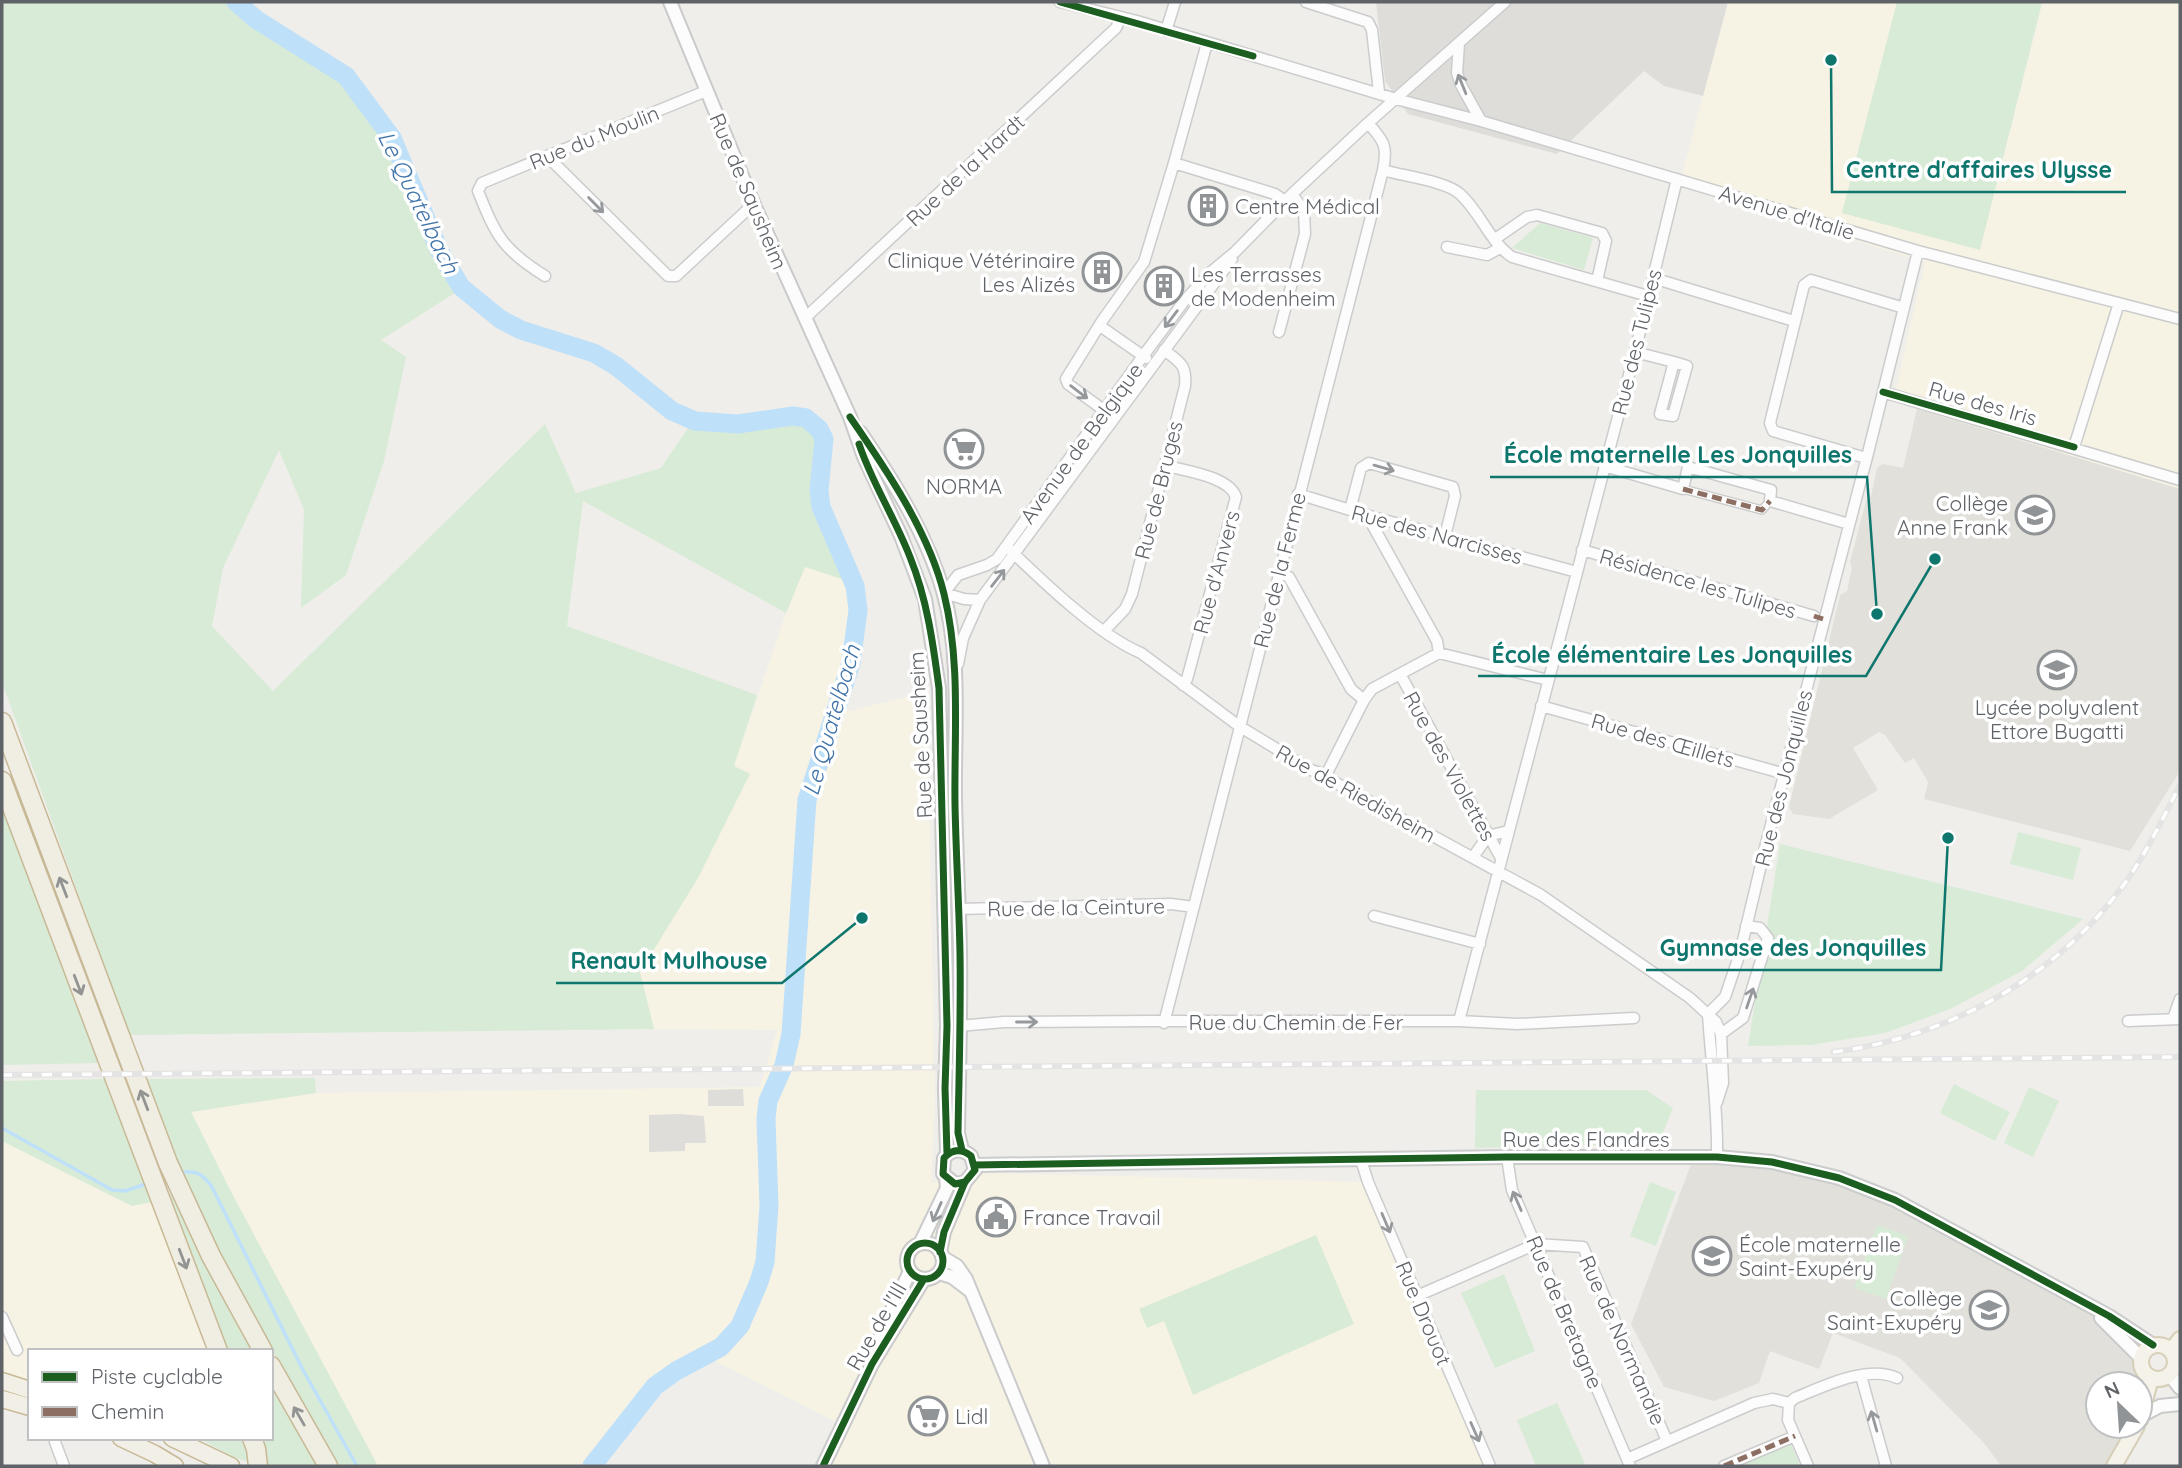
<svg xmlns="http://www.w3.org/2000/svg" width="2182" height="1468" viewBox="0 0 2182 1468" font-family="Quicksand,sans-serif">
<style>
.commercial{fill:#f7f3e4}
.industrial{fill:#dfddda}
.education{fill:#e2e0da}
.green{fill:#d8ebd6}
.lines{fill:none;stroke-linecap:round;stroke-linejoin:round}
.stream{stroke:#bfe0f9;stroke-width:3.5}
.river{stroke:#bfe0f9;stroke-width:19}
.pedestrian-casing{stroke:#cbcccc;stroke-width:10}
.minor-casing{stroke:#cbcccc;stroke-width:13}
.tertiary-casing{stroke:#cbcccc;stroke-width:16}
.secondary-casing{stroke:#cacacb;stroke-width:16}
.primary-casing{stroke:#d7ceb8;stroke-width:18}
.trunk-casing{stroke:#c8b996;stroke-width:19}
.motorway-casing{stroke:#c8b996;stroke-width:21}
.pedestrian{stroke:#fdfcfc;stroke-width:7}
.minor{stroke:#fdfcfc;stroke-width:10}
.tertiary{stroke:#fdfcfc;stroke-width:12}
.secondary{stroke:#fdfcfc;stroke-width:12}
.primary{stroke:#f4f2e9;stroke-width:14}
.trunk{stroke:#f2f0e6;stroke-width:16}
.motorway{stroke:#f0ede3;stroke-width:18}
.rail-casing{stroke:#e4e4e4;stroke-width:6}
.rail{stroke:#fff;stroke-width:3.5;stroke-dasharray:10;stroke-linecap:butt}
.quiet{stroke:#8d6e63;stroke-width:5;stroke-dasharray:10 5;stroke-linecap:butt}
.cycleway-casing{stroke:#fff;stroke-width:11}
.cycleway{stroke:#1b5e20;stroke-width:7}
.oneway{stroke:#96999c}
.oneway2{stroke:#929393}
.labels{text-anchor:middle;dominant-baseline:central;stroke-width:7;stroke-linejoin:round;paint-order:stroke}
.street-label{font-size:21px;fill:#5f6368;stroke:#fff}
.poi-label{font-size:21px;fill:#5f6368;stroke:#fff;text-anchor:start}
.water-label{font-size:23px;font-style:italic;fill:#4174aa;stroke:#fff}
.leader{fill:none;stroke:#0f766e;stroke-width:2.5}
.callout-dot{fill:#0f766e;stroke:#fff;stroke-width:2.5}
.callout-label{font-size:23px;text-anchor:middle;font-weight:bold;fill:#0f766e;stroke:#fff;stroke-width:7;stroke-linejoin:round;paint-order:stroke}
</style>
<rect width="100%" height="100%" fill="#efeeea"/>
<path class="commercial" d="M1728 2H1897L1842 213 1980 249 2043 2H2180V489L1893 401 1925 262 1679 186Z
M805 567 851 582 841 713 927 692 935 1103 931 1183 988 1173 1368 1182 1485 1466H831L848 1428 699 1353 659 1372 616 1424 590 1466H378L229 1188 191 1112 316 1093 760 1087 777 1030 654 1029 639 972 698 878 749 773 734 766 786 613Z
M2 1141 131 1206 152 1202 210 1351H30V1383L2 1373Z"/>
<path class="industrial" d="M1376 2H1728L1703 96 1664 86 1644 71 1557 154 1408 114 1385 81Z
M743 1089 744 1106H708V1090Z
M679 1114 704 1116 706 1143H685V1151L649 1152V1115Z"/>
<path class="education" d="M1917 409 2180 489V771L2130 851 1924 799 1928 782 1914 758 1905 763 1885 735 1879 732 1853 748 1878 790 1829 819 1793 814 1789 807 1840 595 1847 591 1852 568 1850 562 1866 501 1871 496 1877 468 1883 464 1903 468Z
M1694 1156 1717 1157 1859 1185 2087 1306 2141 1358V1365L2148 1376 2140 1420V1384H2098V1426H2137L2114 1466H2001L1984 1443 1900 1358 1833 1333 1819 1369 1770 1351 1759 1383 1714 1401 1664 1387 1631 1324Z"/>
<path class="green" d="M2 2H229L258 27 342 80 388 141 433 250 458 291 381 340 406 357 384 461 346 575 301 608 304 510 279 450 223 568 212 626 273 691 545 424 576 493 661 468 690 425 738 428 801 424 819 441 814 507 851 582 805 567 786 613 583 501 567 626 757 695 734 766 750 774 698 878 640 972 654 1029 129 1035 2 682Z
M1897 2H2042L1980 250 1842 213Z
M1540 223 1593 238 1584 270 1512 248Z
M2 806 87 1030 98 1063 2 1065Z
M2018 832 2081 848 2073 880 2010 864Z
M1780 844 2083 919 2022 971 1950 1009 1885 1033 1811 1045 1748 1046Z
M315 1078 316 1093 191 1112 229 1188 378 1466H337L221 1259 188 1187 147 1079Z
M105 1079 152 1202 132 1206 2 1141V1081Z
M1954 1084 2010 1112 1995 1141 1940 1113Z
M2029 1087 2059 1101 2033 1157 2004 1143Z
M1476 1090H1646L1673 1108 1658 1144 1628 1136 1600 1145 1475 1148Z
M1650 1182 1676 1192 1656 1246 1630 1236Z
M172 1193 258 1351H226L167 1195Z
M1877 1225 1908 1236 1886 1299 1854 1288Z
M1316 1235 1354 1324 1193 1395 1164 1321 1147 1328 1139 1309Z
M1504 1274 1535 1351 1495 1368 1461 1293Z
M271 1375 321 1466H263L259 1438H271Z
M1557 1403 1586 1466H1536L1517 1420Z
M198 1438H244L251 1456 250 1461C240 1463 210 1444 198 1438Z
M1790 1442 1800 1466H1736Z"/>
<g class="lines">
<path class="stream" d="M2 1128 112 1190 125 1191 149 1183
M179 1173C195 1169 203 1174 212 1187L303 1370 357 1466"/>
<path class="river" d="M236 2 257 20 346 76 392 138 439 250 461 287 500 319 521 330 594 353 616 366 672 411 695 421 738 424 793 416 806 418 819 429 824 439 819 490 821 507 855 586 858 610 851 663 807 800 791 1034 784 1065 768 1101 766 1119 769 1206 765 1262 759 1282 740 1326 721 1347 676 1371 655 1386 592 1466"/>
<defs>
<path id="pedestrian" d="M1683 489 1762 510 1770 501"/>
<path id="minor" d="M1060 2 1137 21 1396 99 1481 121 1918 251 2180 319
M1306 2 1368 22 1372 30 1379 92
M1166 31 1175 2
M1459 43 1457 73 1461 85 1481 121
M549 155 554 163 668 276H676L746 211 755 207
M1174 163 1275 194 1285 201
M1383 170C1402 176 1446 181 1460 194 1481 213 1489 241 1512 257L1648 296
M1495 239 1527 217 1537 215 1602 233 1606 241 1597 281
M1447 247 1487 255 1500 248
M545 276C503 250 496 236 478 191L482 183 706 91
M1653 278 1794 321
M805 318 1116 28 1121 17
M1100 326 1146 358
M1279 332 1305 234 1304 211 1292 194
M1635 352 1674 362 1660 414 1673 416 1687 366 1674 362
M1883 392 2180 480
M1105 411 1068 384 1066 379 1102 321 1144 262 1174 163 1207 43
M2074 447 2119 303
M1866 458 1773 431 1770 423 1804 285 1811 280 1904 308
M1164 465C1184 471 1229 476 1236 497L1187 679 1183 685
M1604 466 1683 489 1688 467 1771 490 1770 501 1849 524
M1298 494 1373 517 1577 572
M1350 510 1361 468 1369 463 1453 487 1455 496 1445 536
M1373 517V526L1437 641 1439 653
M1007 547C1041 580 1098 635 1141 653L1239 726 1311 770 1326 775 1336 783 1541 895 1690 998 1716 1022 1721 1034 1723 1083 1717 1102
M1582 550 1814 616
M1279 572 1289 577 1351 689 1364 700
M944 593 958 575 987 565 997 559 1143 356 1185 300 1212 271 1235 252 1292 194 1368 123 1505 2
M944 593 964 599 980 600
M1104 631 1125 609 1132 594 1185 386C1187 365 1180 362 1164 350
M958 664 963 638 980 600 1232 259
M1400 674 1501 858
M1541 706 1785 774
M1326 775 1364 700 1372 689 1439 653 1548 680
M1473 857 1488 836 1508 831
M958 909 1171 904 1194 907
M1374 916 1480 944
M1708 1014 1725 997 1740 953 1766 844 1868 453 1918 251
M1708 1014C1711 1062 1718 1109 1717 1157
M2173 1019 2180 999
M1459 1021 1635 352 1677 179
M2128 1021 2180 1019
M1164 1023 1383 170C1388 146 1384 141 1368 123
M959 1026 1004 1022 1149 1021H1459L1517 1024 1634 1018
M1721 1034 1743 1018 1768 938 1760 928 1746 926
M1507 1157 1512 1190 1630 1466
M1361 1160 1368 1182 1490 1466
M1417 1296 1536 1244 1583 1247 1667 1441
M2 1317 17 1350
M1861 1376 1886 1466
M55 1442 64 1466
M1627 1459 1754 1403 1773 1399 1789 1403
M1724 1466 1795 1436
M1808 1466 1788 1420 1789 1403 1795 1398C1822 1387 1868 1364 1897 1378"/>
<path id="tertiary" d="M975 1165 1507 1157H1717L1772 1162 1839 1178 1895 1200 2109 1316 2153 1345
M2101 1318 2141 1358"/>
<path id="secondary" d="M670 2 755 207 850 417 864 457 901 536 925 599 939 688 947 1026 945 1088 947 1154
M860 432C893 480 927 535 943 591 962 657 954 731 955 798 956 849 959 900 960 952 961 1012 959 1072 958 1133L962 1150
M907 1261a18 18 0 1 1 36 0a18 18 0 1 1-36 0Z
M920 1244 947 1188 946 1178
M940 1252 944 1232 965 1182 975 1170 971 1156C961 1148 952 1149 944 1158L943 1174 955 1184 965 1182
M942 1257 957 1266 966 1279 1043 1466
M939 1273 952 1277 969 1290
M876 1351 884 1327 910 1271
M2170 1375 2180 1388
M2143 1415 2160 1406 2180 1404
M823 1466 872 1364 924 1279"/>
<path id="primary" d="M2141 1362a17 17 0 1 1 34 0a17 17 0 1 1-34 0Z
M2171 1351 2180 1339
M2140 1420 2151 1378
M2114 1466 2137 1426"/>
<path id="trunk" d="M2 1381 30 1390
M2 1399 30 1407
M121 1438 155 1454 175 1466
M172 1438 231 1466"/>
<path id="motorway" d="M2 722 168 1163 211 1256 263 1351
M2 781 218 1351
M271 1366 328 1466
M252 1438 256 1449 258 1466"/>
</defs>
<use href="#pedestrian" class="pedestrian-casing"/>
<use href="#minor" class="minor-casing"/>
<use href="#tertiary" class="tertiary-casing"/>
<use href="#secondary" class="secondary-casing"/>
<use href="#primary" class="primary-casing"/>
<use href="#trunk" class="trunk-casing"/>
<use href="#motorway" class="motorway-casing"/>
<use href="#pedestrian" class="pedestrian"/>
<use href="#minor" class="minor"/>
<use href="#tertiary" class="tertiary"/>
<use href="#secondary" class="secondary"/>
<use href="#primary" class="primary"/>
<use href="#trunk" class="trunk"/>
<use href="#motorway" class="motorway"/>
<defs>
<path id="rail" d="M1833 1052C1949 1037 2056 978 2125 883 2147 852 2163 818 2180 785
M2 1075 2180 1057"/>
</defs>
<use href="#rail" class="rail-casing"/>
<use href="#rail" class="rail"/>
<path class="quiet" d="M1683 489 1762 510 1770 501
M1814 616 1823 619
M1724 1466 1795 1436"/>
<defs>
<path id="cycleway" d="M1060 2 1253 56
M1883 392 2074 447
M850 417C886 469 929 532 944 594 961 662 954 735 955 805 956 854 959 903 960 953 961 1013 959 1073 958 1133L962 1150
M859 444C872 483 895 518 910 557 927 599 933 643 939 688L947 1026 945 1088 947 1154
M975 1165 1507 1157H1717L1772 1162 1839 1178 1895 1200 2109 1316 2153 1345
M907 1261a18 18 0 1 1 36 0a18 18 0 1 1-36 0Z
M940 1252 944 1232 965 1182 975 1170 971 1156C961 1148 952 1149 944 1158L943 1174 955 1184 965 1182
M823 1466 872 1364 924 1279"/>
</defs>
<use href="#cycleway" class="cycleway-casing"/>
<use href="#cycleway" class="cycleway"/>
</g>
<defs><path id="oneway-shaft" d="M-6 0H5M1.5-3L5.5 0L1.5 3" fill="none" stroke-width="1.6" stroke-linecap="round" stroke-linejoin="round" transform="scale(1.75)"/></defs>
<g class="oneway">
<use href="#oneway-shaft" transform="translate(1462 84) rotate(-112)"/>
<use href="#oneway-shaft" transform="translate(596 205) rotate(45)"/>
<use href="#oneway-shaft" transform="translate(1171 319) rotate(127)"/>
<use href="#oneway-shaft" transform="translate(1079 392) rotate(37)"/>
<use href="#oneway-shaft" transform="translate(1384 468) rotate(16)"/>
<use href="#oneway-shaft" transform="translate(998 578) rotate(-52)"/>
<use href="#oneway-shaft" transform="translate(1750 998) rotate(-71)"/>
<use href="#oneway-shaft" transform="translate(1027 1022)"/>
<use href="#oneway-shaft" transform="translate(1517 1201) rotate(-114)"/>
<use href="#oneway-shaft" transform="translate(937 1212) rotate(114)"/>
<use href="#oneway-shaft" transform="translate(1386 1223) rotate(67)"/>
<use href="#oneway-shaft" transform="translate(1874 1421) rotate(-106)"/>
<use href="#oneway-shaft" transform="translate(1475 1432) rotate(66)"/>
</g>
<g class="oneway2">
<use href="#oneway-shaft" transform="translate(63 887) rotate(-111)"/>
<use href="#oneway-shaft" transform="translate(78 985) rotate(69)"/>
<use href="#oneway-shaft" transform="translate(144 1100) rotate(-111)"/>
<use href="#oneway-shaft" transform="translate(183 1259) rotate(69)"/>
<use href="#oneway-shaft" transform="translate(299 1416) rotate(-120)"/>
</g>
<defs>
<symbol id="building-ring" viewBox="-11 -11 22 22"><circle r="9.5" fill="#fff" stroke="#919496" stroke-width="1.5"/><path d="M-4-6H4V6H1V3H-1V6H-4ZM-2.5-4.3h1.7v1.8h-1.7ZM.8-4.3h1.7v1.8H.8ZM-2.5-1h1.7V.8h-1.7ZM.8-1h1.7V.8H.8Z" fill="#919496"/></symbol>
<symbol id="supermarket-ring" viewBox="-11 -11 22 22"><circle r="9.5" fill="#fff" stroke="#919496" stroke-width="1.5"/><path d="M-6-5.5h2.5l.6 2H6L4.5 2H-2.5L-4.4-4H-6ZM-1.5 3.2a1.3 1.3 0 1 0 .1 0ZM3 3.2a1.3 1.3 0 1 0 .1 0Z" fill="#919496"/></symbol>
<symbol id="school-ring" viewBox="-11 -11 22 22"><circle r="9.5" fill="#fff" stroke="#919496" stroke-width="1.5"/><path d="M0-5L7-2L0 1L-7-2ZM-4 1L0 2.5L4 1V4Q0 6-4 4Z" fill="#919496"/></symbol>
<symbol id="civic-ring" viewBox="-11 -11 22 22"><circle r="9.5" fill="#fff" stroke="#919496" stroke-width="1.5"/><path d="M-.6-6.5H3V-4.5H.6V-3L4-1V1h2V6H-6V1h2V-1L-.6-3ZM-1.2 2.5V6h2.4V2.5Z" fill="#919496"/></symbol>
</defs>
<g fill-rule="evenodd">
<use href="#building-ring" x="1186" y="184" width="44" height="44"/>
<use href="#building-ring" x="1080" y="250" width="44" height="44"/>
<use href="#building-ring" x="1142" y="264" width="44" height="44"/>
<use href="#supermarket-ring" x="942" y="427" width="44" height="44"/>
<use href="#school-ring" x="2013" y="493" width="44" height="44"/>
<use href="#school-ring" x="2035" y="648" width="44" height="44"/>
<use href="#civic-ring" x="974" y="1195" width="44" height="44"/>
<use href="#school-ring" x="1690" y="1234" width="44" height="44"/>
<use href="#school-ring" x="1967" y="1288" width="44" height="44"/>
<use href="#supermarket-ring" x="906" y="1394" width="44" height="44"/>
</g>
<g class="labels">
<g class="street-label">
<text transform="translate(594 137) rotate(-22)">Rue du Moulin</text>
<text transform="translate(965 170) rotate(-43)">Rue de la Hardt</text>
<text transform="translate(749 191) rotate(67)">Rue de Sausheim</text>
<text transform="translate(1787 212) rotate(17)">Avenue d'Italie</text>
<text transform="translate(1636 342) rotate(-76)">Rue des Tulipes</text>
<text transform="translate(1983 403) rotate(16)">Rue des Iris</text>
<text transform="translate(1081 443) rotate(-54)">Avenue de Belgique</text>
<text transform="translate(1158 490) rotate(-76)">Rue de Bruges</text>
<text transform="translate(1437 534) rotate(15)">Rue des Narcisses</text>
<text transform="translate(1279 570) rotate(-76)">Rue de la Ferme</text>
<text transform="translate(1216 572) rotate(-75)">Rue d'Anvers</text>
<text transform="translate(1698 583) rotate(16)">Résidence les Tulipes</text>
<text transform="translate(920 735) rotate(-93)">Rue de Sausheim</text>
<text transform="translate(1663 740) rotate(16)">Rue des Œillets</text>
<text transform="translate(1450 766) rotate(61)">Rue des Violettes</text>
<text transform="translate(1783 778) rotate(-76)">Rue des Jonquilles</text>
<text transform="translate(1356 793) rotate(29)">Rue de Riedisheim</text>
<text transform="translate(1076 907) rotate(-1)">Rue de la Ceinture</text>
<text x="1296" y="1022">Rue du Chemin de Fer</text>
<text x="1586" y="1139">Rue des Flandres</text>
<text transform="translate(1565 1312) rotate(67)">Rue de Bretagne</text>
<text transform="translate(1424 1313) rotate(67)">Rue Drouot</text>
<text transform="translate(876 1326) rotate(-60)">Rue de l'Ill</text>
<text transform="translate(1623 1340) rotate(66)">Rue de Normandie</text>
</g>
<g class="poi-label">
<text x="1235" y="206">Centre Médical</text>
<text x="1075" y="260" text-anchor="end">Clinique Vétérinaire<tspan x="1075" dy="24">Les Alizés</tspan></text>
<text x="1191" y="274">Les Terrasses<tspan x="1191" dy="24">de Modenheim</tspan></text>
<text x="964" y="486" text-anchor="middle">NORMA</text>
<text x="2008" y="503" text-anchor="end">Collège<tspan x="2008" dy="24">Anne Frank</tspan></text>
<text x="2057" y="707" text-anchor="middle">Lycée polyvalent<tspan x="2057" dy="24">Ettore Bugatti</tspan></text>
<text x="1023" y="1217">France Travail</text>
<text x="1739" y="1244">École maternelle<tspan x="1739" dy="24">Saint-Exupéry</tspan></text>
<text x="1962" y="1298" text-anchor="end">Collège<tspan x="1962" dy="24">Saint-Exupéry</tspan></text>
<text x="955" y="1416">Lidl</text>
</g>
<g class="water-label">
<text transform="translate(419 202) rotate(64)">Le Quatelbach</text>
<text transform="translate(831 720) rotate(-74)">Le Quatelbach</text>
</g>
</g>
<path class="leader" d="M1831 60L1832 192H2126M1877 614L1867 477H1490M1935 559L1866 676H1478M1948 838L1941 970H1646M862 918L782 983H556"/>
<g class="callout-dot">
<circle cx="1831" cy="60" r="7"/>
<circle cx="1877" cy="614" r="7"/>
<circle cx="1935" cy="559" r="7"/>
<circle cx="1948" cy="838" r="7"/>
<circle cx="862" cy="918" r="7"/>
</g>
<g class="callout-label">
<text x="1979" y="178">Centre d'affaires Ulysse</text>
<text x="1678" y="463">École maternelle Les Jonquilles</text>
<text x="1672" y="663">École élémentaire Les Jonquilles</text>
<text x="1793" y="956">Gymnase des Jonquilles</text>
<text x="669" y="969">Renault Mulhouse</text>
</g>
<rect width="2182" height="1468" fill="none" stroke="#5f6368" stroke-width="7"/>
<rect x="28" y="1349" width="245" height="91" fill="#ffffff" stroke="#bfc1c3" stroke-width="2"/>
<rect x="42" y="1372" width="35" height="10" fill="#1b5e20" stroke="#bfc1c3" stroke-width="2"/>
<text x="91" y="1384" font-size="21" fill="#5f6368">Piste cyclable</text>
<rect x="42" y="1407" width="35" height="10" fill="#8d6e63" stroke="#bfc1c3" stroke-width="2"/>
<text x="91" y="1419" font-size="21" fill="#5f6368">Chemin</text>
<g transform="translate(2119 1405) rotate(335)"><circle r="33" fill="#ffffff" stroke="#bfc1c3" stroke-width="2"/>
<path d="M0-5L12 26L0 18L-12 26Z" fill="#919496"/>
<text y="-10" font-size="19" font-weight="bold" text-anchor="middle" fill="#5f6368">N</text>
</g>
</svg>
